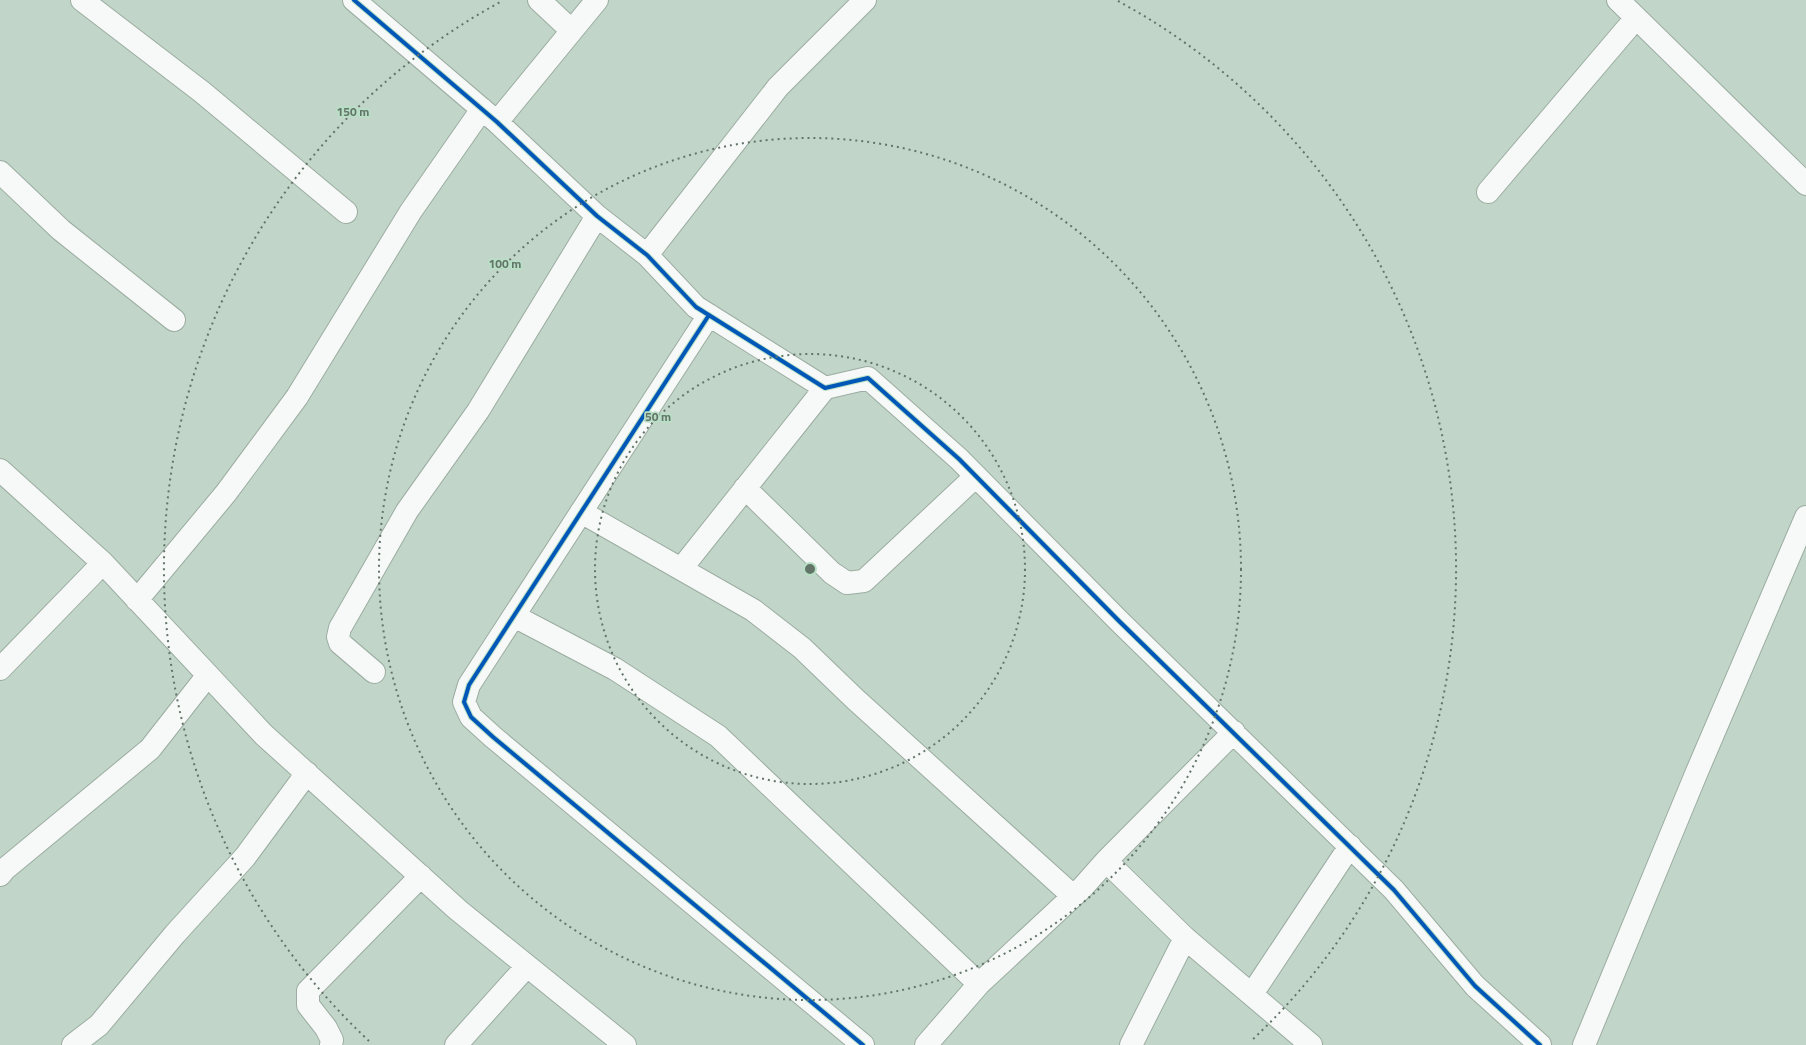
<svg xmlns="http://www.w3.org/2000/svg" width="1806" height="1045" viewBox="0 0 1806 1045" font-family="'Titillium Web',sans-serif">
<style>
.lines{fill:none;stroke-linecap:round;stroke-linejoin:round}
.minor-casing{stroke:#9caca2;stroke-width:24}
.minor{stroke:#f6f9f7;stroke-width:22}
.cycleway-casing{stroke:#b8dfc5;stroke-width:6}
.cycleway{stroke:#0057b8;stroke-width:4}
.ring{fill:none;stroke:#637569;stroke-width:2;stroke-dasharray:2 4}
.centre{fill:#637569;stroke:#b8dfc5;stroke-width:2}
.ring-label{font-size:12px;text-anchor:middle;font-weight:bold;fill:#637569;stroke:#b8dfc5;stroke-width:3.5;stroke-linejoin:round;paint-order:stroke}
</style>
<rect width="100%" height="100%" fill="#c1d6c8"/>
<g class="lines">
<defs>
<path id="minor" d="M82 0 202 92 346 212
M354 0 497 122 597 216 647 255 696 307 825 388 868 378 959 459 1118 620 1394 890 1475 986 1540 1045
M539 0 571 30
M1618 0 1806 184
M497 122 597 0
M0 172 61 230 174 320
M1488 192 1636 18
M647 255 778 87 865 0
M709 315 469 685 464 702 471 717 493 737 863 1045
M0 470 103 563 264 735 458 910 625 1045
M745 488 832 573 847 583 864 581 976 476
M581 512 753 610 802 648 855 699 1073 896
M681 569 825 388
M137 600 226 493 297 397 411 211 482 109
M514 616 615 669 718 736 979 984
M0 669 103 563
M374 672 340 643 338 637 340 628 407 511 478 411 597 216
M1106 861 1234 732
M0 875 5 869 150 749 208 675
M1252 994 1350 846
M73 1045 99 1025 175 934 245 857 307 773
M331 1045 332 1040 326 1028 308 1005V991L421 876
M456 1045 527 966
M926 1045 979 984 1082 888 1106 861 1185 938 1311 1045
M1131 1045 1185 938
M1584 1045 1696 774 1806 517"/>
</defs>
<use href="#minor" class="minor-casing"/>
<use href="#minor" class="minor"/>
<defs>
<path id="cycleway" d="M354 0 497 122 597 216 647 255 696 307 825 388 868 378 959 459 1118 620 1394 890 1475 986 1540 1045
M709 315 469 685 464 702 471 717 493 737 863 1045"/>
</defs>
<use href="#cycleway" class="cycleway-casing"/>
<use href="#cycleway" class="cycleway"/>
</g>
<g class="ring">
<circle cx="810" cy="569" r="215"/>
<circle cx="810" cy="569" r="431"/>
<path d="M369 1041A646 646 0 0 1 502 1M1118 1A646 646 0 0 1 1251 1041"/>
</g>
<circle cx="810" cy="569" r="6" class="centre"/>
<g class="ring-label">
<text x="353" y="116">150 m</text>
<text x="505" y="268">100 m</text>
<text x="658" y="421">50 m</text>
</g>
</svg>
